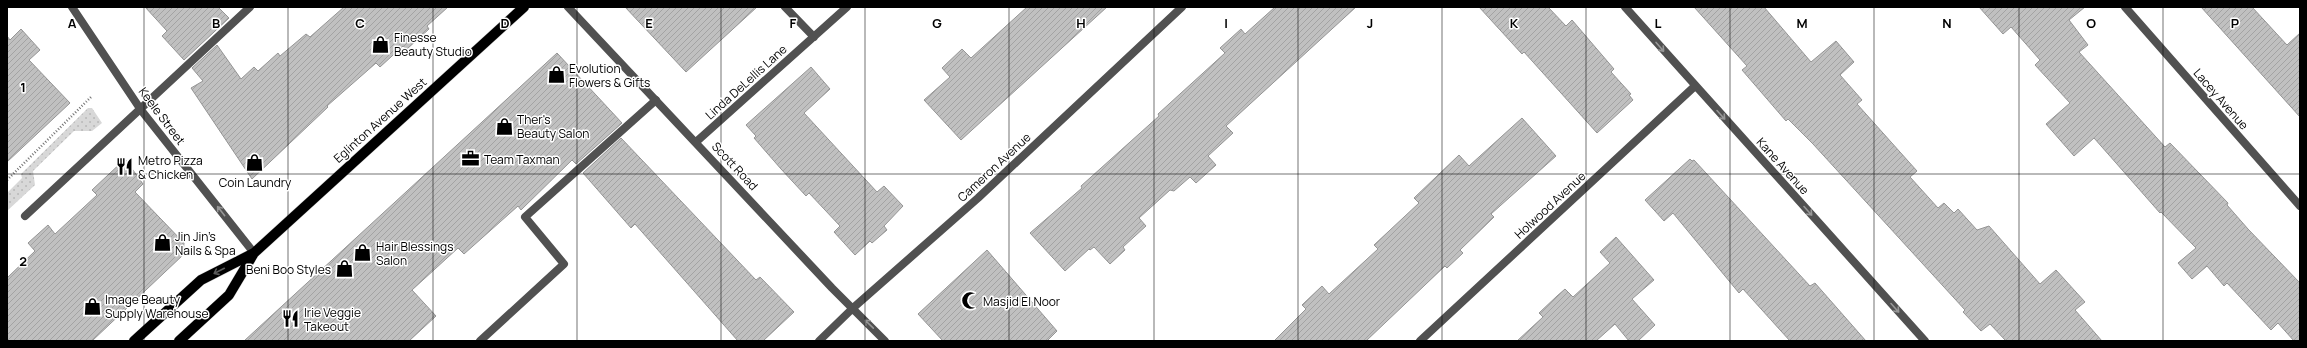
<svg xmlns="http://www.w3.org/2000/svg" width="2307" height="348" viewBox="0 0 2307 348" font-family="Manrope,sans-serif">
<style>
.garden{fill:url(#garden-dots)}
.building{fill:url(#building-hatch);stroke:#959595}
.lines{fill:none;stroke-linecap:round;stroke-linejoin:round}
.primary-casing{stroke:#dbdbdb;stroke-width:11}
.path{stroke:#737373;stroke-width:2.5;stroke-dasharray:1 2;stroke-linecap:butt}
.service{stroke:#515151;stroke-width:8}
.minor{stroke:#515151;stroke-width:8}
.primary{stroke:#000;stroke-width:10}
.oneway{stroke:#979797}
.oneway2{stroke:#595959}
.grid{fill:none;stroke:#000;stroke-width:1;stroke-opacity:0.55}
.labels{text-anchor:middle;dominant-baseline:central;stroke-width:3;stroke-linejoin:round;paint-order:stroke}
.poi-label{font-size:12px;fill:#000;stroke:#fff;text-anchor:start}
.street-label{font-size:12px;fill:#000;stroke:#fff}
.grid-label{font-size:13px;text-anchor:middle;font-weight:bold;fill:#000;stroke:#fff;stroke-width:3;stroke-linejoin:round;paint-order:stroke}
</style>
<defs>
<pattern id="garden-dots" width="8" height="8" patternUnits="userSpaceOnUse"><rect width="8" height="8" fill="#d8d8d8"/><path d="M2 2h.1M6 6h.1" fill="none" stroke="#b8b8b8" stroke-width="1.8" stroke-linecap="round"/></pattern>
<pattern id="building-hatch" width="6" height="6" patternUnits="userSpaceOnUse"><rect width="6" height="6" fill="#c0c0c0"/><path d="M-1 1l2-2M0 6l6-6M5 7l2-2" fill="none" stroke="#a3a3a3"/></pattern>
</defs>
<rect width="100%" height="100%" fill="#fff"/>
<path class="garden" d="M88 108H92L102 123 92 131H74L33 171 35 185 7 211V193L22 178 21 174Z"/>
<path class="building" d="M145 7H218L229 18 184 60 162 36 167 31Z
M344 7H448L427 26 429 29 407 49 403 46 380 67 376 63 327 106 328 107 252 179 191 88 203 81 192 68 217 45 241 79 254 67 258 71 278 53 280 56 306 34 310 37Z
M625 7H757L686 72Z
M1027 7H1107L961 140 924 100 950 77 942 68 962 49 971 58Z
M1275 7H1356L1226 126 1233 133 1208 156 1216 165 1196 183 1190 177 1174 191 1170 190 1139 218 1146 226 1123 247 1125 250 1110 264 1094 247 1090 250 1089 249 1065 271 1030 233 1082 188 1081 186 1159 116 1158 114 1225 53 1220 48 1241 29 1245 34Z
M1479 7H1548L1566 26 1572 20 1614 69 1611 72 1631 94 1629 95 1633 100 1597 133 1524 52 1522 54Z
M1694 7H1764L1811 62 1836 41 1854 62 1840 75 1862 100 1857 104 1917 171 1910 177 1938 208 1944 203 1954 213 1958 209 1977 230 1989 226 2040 284 2056 270 2085 302 2075 310 2102 341H2006L1990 324 1981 331 1963 312 1965 310 1813 144 1788 119 1786 121 1742 70 1747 66Z
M1979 7H2085L2069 20 2088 45 2079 52 2165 147 2170 143 2228 203 2227 205 2248 229 2300 283V341H2294L2278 323 2271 330 2227 283 2224 286 2207 266 2192 279 2178 263 2196 248 2161 212 2160 213 2094 138 2074 156 2046 124 2070 103 2035 65 2040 60 2011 27 2003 34Z
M2201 7H2252L2287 45 2300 33V117Z
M21 29 40 50 29 60 70 103 7 162V36L10 40Z
M557 53 622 123 576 164 572 160 521 210 518 206 464 254 458 248 412 290 436 316 409 341H244Z
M811 67 830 89 804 113 877 192 884 186 903 206 884 226 887 230 872 243 870 241 855 255 834 232 840 226 809 193 806 196 781 169 754 138 756 136 746 125Z
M1522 118 1556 156 1491 214 1494 217 1460 250 1463 253 1447 268 1445 266 1366 341H1274L1306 309 1302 305 1322 286 1329 294 1378 249 1374 245 1419 203 1414 198 1459 155 1469 166Z
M621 138 756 280 760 277 794 312 763 341H738L635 224 631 228 583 173Z
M125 159 143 184 135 192 184 243 183 255 92 341H7V278L35 251 28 243 48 225 55 234 97 195 92 190Z
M1690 159 1692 161 1694 160 1810 286 1815 283 1866 341H1790L1743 289 1739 293 1673 213 1664 221 1645 200Z
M1616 237 1654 280 1632 299 1655 325 1638 341H1629L1615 324 1596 341H1517L1543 317 1539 313 1557 296 1565 289 1573 297 1610 263 1600 252Z
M987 250 1057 331 1047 341H943L918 314Z"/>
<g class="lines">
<defs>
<path id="primary" d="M134 341 201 280 254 253 524 7
M179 341 229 295 254 253"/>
</defs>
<use href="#primary" class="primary-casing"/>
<path class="path" d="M7 180 91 97"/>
<path class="service" d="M785 7 814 37
M696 142 847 7
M25 216 250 7
M480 341 564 264 525 217 656 100"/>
<path class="minor" d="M72 7 141 110 254 253
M568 7 832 288 885 341
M1625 7 1925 341
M2125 7 2300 206
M819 341 853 308 978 198 1182 7
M1420 341 1695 86"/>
<use href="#primary" class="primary"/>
</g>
<defs><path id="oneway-shaft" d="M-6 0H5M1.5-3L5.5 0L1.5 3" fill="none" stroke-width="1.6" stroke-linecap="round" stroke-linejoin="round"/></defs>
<g class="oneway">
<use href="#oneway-shaft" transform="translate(1660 47) rotate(49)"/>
<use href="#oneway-shaft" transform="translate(1721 115) rotate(48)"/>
<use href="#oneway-shaft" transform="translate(221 211) rotate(-128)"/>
<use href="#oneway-shaft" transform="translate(1808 211) rotate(48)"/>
<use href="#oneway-shaft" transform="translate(1895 308) rotate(48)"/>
<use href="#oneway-shaft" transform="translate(869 324) rotate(-136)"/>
</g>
<use class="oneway2" href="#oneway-shaft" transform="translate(219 271) rotate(153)"/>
<path class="grid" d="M144 7V341M288 7V341M433 7V341M577 7V341M721 7V341M865 7V341M1009 7V341M1154 7V341M1298 7V341M1442 7V341M1586 7V341M1730 7V341M1874 7V341M2019 7V341M2163 7V341M7 174H2300"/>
<defs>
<symbol id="shop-bare" viewBox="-9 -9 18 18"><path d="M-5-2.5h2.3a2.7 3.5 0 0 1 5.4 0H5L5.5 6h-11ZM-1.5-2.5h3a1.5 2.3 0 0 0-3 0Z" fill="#000" stroke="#fff" stroke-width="2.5" paint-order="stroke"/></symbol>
<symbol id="office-bare" viewBox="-9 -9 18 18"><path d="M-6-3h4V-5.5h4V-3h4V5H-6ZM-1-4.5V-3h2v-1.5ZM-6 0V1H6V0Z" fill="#000" stroke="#fff" stroke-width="2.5" paint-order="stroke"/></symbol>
<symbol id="restaurant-bare" viewBox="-9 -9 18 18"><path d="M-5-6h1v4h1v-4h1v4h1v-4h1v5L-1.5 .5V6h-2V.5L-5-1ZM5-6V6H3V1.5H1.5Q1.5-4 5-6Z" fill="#000" stroke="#fff" stroke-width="2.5" paint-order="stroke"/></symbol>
<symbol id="mosque-bare" viewBox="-9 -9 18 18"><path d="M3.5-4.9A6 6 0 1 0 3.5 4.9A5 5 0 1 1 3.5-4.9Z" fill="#000" stroke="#fff" stroke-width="2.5" paint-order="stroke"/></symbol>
</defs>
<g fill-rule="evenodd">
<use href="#shop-bare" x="368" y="32" width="25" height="25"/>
<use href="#shop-bare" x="544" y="62" width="25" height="25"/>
<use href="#shop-bare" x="492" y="114" width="25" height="25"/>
<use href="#office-bare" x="458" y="146" width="25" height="25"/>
<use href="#shop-bare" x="242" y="150" width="25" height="25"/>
<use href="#restaurant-bare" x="112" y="154" width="25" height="25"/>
<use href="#shop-bare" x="150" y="230" width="25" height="25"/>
<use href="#shop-bare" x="350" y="240" width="25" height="25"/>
<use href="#shop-bare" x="332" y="256" width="25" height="25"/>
<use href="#mosque-bare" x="958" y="288" width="25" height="25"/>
<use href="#shop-bare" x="80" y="294" width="25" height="25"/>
<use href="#restaurant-bare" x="278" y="306" width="25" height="25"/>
</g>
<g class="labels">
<g class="poi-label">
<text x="394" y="37">Finesse<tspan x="394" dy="14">Beauty Studio</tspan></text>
<text x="569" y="68">Evolution<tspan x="569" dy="14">Flowers &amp; Gifts</tspan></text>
<text x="517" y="119">Ther's<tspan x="517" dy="14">Beauty Salon</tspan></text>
<text x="484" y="159">Team Taxman</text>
<text x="138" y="160">Metro Pizza<tspan x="138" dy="14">&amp; Chicken</tspan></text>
<text x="255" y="182" text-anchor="middle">Coin Laundry</text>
<text x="175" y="236">Jin Jin’s<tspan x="175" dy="14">Nails &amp; Spa</tspan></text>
<text x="376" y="246">Hair Blessings<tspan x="376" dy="14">Salon</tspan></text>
<text x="331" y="269" text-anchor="end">Beni Boo Styles</text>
<text x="105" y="299">Image Beauty<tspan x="105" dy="14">Supply Warehouse</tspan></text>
<text x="983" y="301">Masjid El Noor</text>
<text x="304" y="312">Irie Veggie<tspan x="304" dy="14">Takeout</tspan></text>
</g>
<g class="street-label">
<text transform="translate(746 82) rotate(-42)">Linda DeLellis Lane</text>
<text transform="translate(2221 99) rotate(49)">Lacey Avenue</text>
<text transform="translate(162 116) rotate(53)">Keele Street</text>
<text transform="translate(380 120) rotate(-42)">Eglinton Avenue West</text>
<text transform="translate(735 166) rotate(47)">Scott Road</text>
<text transform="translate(1783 166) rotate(48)">Kane Avenue</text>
<text transform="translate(994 167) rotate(-43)">Cameron Avenue</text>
<text transform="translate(1550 205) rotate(-43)">Holwood Avenue</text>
</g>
</g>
<g class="grid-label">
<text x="72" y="28">A</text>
<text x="216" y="28">B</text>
<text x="360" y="28">C</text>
<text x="505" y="28">D</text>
<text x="649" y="28">E</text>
<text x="793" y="28">F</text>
<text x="937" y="28">G</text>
<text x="1081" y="28">H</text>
<text x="1226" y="28">I</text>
<text x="1370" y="28">J</text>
<text x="1514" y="28">K</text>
<text x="1658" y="28">L</text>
<text x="1802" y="28">M</text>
<text x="1947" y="28">N</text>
<text x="2091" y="28">O</text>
<text x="2235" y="28">P</text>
<text x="23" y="92">1</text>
<text x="23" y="266">2</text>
</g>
<rect width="2307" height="348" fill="none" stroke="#000000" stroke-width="16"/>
</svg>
